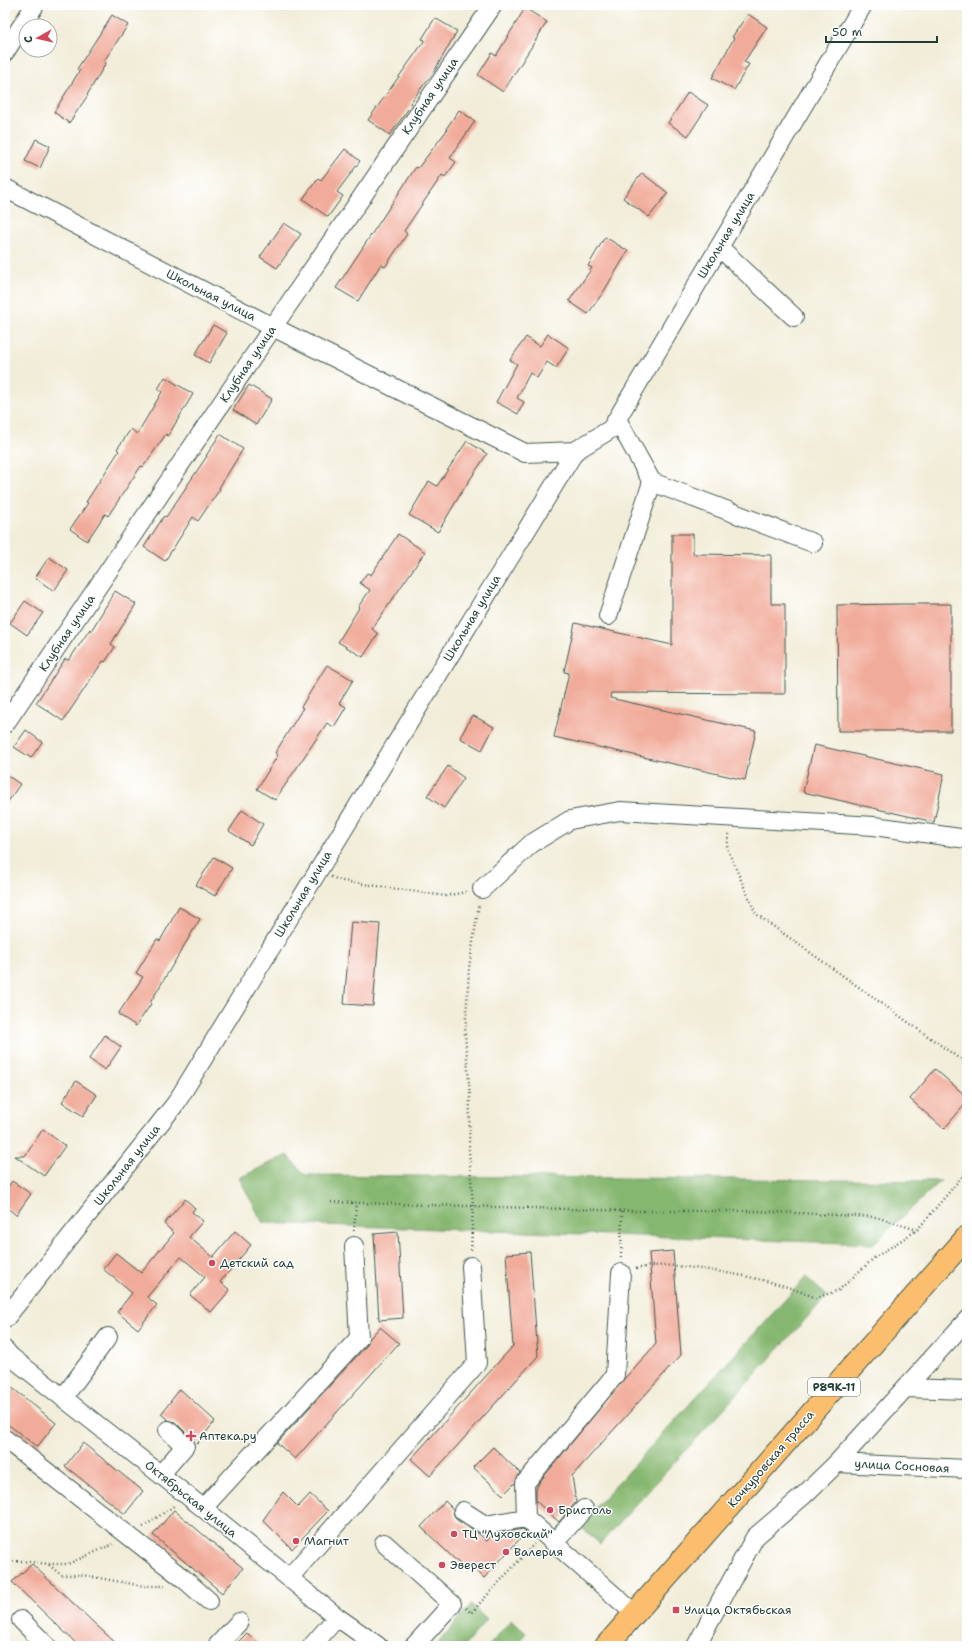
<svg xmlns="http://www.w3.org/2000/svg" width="972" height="1651" viewBox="0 0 972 1651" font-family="'Shantell Sans',sans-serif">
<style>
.forest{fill:#86b770;stroke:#527a52}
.building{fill:#f1ab9a}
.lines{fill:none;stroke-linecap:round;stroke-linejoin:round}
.minor-casing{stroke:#3f574d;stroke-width:20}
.major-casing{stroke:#3f574d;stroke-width:24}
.path{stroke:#3f574d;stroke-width:2.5;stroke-dasharray:1 3;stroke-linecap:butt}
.minor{stroke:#fff;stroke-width:18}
.major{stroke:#fbbe6e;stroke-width:22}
.poi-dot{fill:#d1495b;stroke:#fff;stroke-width:1.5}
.labels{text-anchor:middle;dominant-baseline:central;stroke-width:3;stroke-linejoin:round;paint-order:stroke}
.shield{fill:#fff;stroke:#627771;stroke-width:1}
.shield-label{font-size:11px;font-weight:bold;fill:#1f3d34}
.street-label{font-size:12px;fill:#1f3d34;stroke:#fff}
.poi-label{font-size:12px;fill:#1f3d34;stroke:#fff;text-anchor:start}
</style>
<rect width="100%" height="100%" fill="#fff"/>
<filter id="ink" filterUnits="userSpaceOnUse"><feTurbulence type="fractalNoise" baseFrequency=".025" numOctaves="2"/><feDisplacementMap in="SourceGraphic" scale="8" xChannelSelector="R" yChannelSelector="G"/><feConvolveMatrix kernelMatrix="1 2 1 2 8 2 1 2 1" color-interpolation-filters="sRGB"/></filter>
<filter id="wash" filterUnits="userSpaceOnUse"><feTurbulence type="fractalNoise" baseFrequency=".012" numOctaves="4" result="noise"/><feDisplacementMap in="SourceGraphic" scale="16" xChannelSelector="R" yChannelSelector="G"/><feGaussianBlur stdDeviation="0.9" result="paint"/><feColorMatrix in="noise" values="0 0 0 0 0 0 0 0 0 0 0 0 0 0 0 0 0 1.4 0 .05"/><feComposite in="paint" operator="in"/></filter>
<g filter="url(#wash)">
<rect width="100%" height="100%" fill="#f2edd9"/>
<path class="forest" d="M287 1155 305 1175 941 1181 873 1244 263 1223 239 1178Z
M806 1277 827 1296 600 1544 579 1525Z
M471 1605 487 1620 464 1646H435Z
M511 1620 526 1633 515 1646H489Z"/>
<g id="blocks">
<path class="building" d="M525 8 547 22 503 92 478 75 492 53 496 56Z
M748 14 767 27 744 62 749 64 734 90 712 78 734 38 732 37Z
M112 15 128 25 104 61 106 63 87 95H88L69 123 54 112 80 70 77 69Z
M435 18 457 31 435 70 410 103 411 105 390 135 368 120 425 40 422 39Z
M688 92 708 105 688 136 668 123Z
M459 110 475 121 450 158 456 162 445 177 442 175 404 231 407 234 385 267 381 264 358 301 336 288 416 167 418 168 447 130 446 129Z
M36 139 50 146 40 168 25 161Z
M345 149 360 161 337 192 343 196 328 217 303 199 318 178 321 180Z
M642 173 668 193 649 217 623 198Z
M284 223 301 234 277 268 260 257Z
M605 237 628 251 604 291 588 314 569 301 592 268 588 266Z
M213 325 227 333 209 363 195 355Z
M548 334 569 348 556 368 547 362 537 378 530 373 517 398 524 402 518 414 496 402 517 364 510 360 526 337 540 346Z
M165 377 193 394 168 436 166 434 143 467 141 466 108 516 105 514 87 541 70 529 88 503 86 502 119 451 117 449 131 429 137 434 162 392 158 389Z
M249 385 272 399 256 425 233 410Z
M220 434 243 449 219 488 220 489 198 521 193 517 165 561 144 547 164 516 166 517 207 456H206Z
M467 441 487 454 461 493 438 532 409 515 429 481 437 486Z
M398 534 425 552 372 629 378 634 363 657 338 642 359 608 358 607 370 590 360 583 367 573 371 575Z
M672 534H693V554L771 555V604H785V694L611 693 610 698 756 731 745 780 554 737 569 673 564 672 575 623 672 645Z
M49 557 68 570 54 591 35 578Z
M115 591 136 604 111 644 115 647 105 662 103 661 63 721 36 703 65 659 69 660 90 629 91 631Z
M25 601 43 613 27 635 10 623Z
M898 604H951V731H838L837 605Z
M327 665 353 680 339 703 346 707 334 727 327 723 275 800 257 789 278 755 275 753 303 708 301 707Z
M472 715 494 727 482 750 460 738Z
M26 730 42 742 31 758 14 747Z
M814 745 944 774 934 822 803 792Z
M448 766 464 778 444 808 427 796Z
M5 774 20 784 5 806Z
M242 810 263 824 251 845 229 831Z
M214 857 232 868 215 896 196 885Z
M179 907 200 919 150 1003 151 1004 136 1026 118 1014 143 977 136 973 157 939 160 941Z
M351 922 380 924 373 1006 344 1004Z
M105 1035 121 1047 105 1070 89 1059Z
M935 1069 967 1097V1102L944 1129 910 1099Z
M76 1081 97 1095 83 1116 62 1102Z
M43 1129 65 1146 44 1176 15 1156H25Z
M12 1181 31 1194 16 1215 5 1206V1191Z
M185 1199 195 1208 192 1212 203 1221 189 1237 213 1257 235 1231 251 1245 220 1282 230 1290 211 1312 190 1295 205 1277 181 1257 147 1297 157 1305 138 1329 117 1312 132 1293 103 1269 116 1253 141 1273 174 1233 164 1224Z
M398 1232 403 1318 379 1320 374 1234Z
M673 1251 681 1355 572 1476 576 1502 559 1522 536 1501V1489L540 1481 624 1379 656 1344 649 1253Z
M530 1252 538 1356 430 1476 411 1459 513 1346 506 1254Z
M380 1327 399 1343 295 1459 277 1443 367 1345 369 1339Z
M5 1382 56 1423 37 1447 5 1422Z
M180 1389 215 1421 197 1444 175 1422 168 1420 161 1414Z
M83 1443 143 1491 125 1514 65 1466Z
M493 1447 520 1473 515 1483 503 1495 473 1467Z
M283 1492 298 1507 310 1494 328 1511 292 1549 263 1520Z
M445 1501 453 1509 454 1515 457 1520 479 1534 487 1541 493 1534 523 1529 526 1532 484 1578 469 1564 465 1569 421 1527Z
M174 1510 243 1568 222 1593 153 1535Z
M32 1564 94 1623 119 1646H79L12 1582Z
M247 1633 262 1646H234Z"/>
</g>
</g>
<g filter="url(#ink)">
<use href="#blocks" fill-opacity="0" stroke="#3f574d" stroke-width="1"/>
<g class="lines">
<defs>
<path id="minor" d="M5 52 35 5
M5 188 273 327 525 453 575 451 611 429 863 5
M719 247 794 317
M652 482 813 543
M608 616 652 482 617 419
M5 724 273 327 493 5
M482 889 531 844 570 820 620 811 874 826 967 839
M5 1319 176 1103 575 451
M5 1350 10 1356 203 1508 337 1617 378 1646
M906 1388 967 1390
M63 1398 108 1337
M5 1439 184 1579 209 1601
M837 1463 967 1469
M161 1474 185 1446 168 1430
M203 1508 359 1338 354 1246
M463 1511 485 1525 526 1518 525 1483 615 1375 621 1273
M526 1518 634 1613
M384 1543 452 1604 414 1646
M554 1543 584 1509
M289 1578 477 1363 471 1266
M21 1620 47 1646
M217 1646 239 1622
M312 1646 337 1617
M696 1646 755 1537 803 1496 837 1463 967 1320"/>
<path id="major" d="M606 1646 967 1237"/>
</defs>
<use href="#minor" class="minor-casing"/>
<use href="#major" class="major-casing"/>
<path class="path" d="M729 834 727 848 756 914 967 1064
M331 877 343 881 445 896 466 892
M327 1202 636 1211H756L876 1217 917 1230
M354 1231 356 1203
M471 1250 473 1206 469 1150 470 1095 465 1034 469 968 479 904
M621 1257 622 1210
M636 1269C661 1262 684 1267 709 1270 747 1276 780 1282 816 1298L839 1290 874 1258 917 1230 967 1171
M143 1527 174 1506
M5 1562 22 1561 49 1564H68L113 1544
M49 1565 61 1575H82L144 1586H165
M466 1608 471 1613 534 1544"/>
<use href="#minor" class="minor"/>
<use href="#major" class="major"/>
</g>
</g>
<g class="poi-dot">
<circle cx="212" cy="1263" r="4"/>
<path d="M189 1430h4v4h4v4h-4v4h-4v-4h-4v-4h4z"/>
<circle cx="550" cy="1510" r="4"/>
<circle cx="454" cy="1534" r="4"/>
<circle cx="296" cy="1541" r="4"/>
<circle cx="506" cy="1552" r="4"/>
<circle cx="442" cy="1565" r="4"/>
<rect x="672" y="1606" width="8" height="8" rx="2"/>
</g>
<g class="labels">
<rect class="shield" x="808" y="1378" width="52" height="18" rx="3"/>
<g class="shield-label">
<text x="834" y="1387">Р89К-11</text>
</g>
<g class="street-label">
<text transform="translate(430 96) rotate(-56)">Клубная улица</text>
<text transform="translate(726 235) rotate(-59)">Школьная улица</text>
<text transform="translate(211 295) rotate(27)">Школьная улица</text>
<text transform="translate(248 364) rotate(-56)">Клубная улица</text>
<text transform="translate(472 618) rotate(-59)">Школьная улица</text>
<text transform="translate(67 633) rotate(-56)">Клубная улица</text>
<text transform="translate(303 894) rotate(-59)">Школьная улица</text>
<text transform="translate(127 1165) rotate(-52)">Школьная улица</text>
<text transform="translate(771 1459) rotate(-49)">Кочкуровская трасса</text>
<text transform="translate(902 1466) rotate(3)">улица Сосновая</text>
<text transform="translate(191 1499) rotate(39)">Октябрьская улица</text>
</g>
<g class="poi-label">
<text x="220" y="1263">Детский сад</text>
<text x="199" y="1436">Аптека.ру</text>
<text x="558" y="1510">Бристоль</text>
<text x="462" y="1534">ТЦ "Луховский"</text>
<text x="304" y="1541">Магнит</text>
<text x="514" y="1552">Валерия</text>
<text x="450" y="1565">Эверест</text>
<text x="684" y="1610">Улица Октябьская</text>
</g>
</g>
<rect width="972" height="1651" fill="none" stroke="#fff" stroke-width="20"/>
<g transform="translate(38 38) rotate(262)"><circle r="19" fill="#ffffff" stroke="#a5b1ae"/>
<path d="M0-3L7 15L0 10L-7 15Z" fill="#d1495b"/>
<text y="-6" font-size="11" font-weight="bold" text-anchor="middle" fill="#1f3d34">С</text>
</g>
<path d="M826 36v6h111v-6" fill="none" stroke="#1f3d34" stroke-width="2"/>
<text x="832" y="36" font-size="12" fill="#1f3d34" stroke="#ffffff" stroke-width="3" paint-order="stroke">50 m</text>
</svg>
